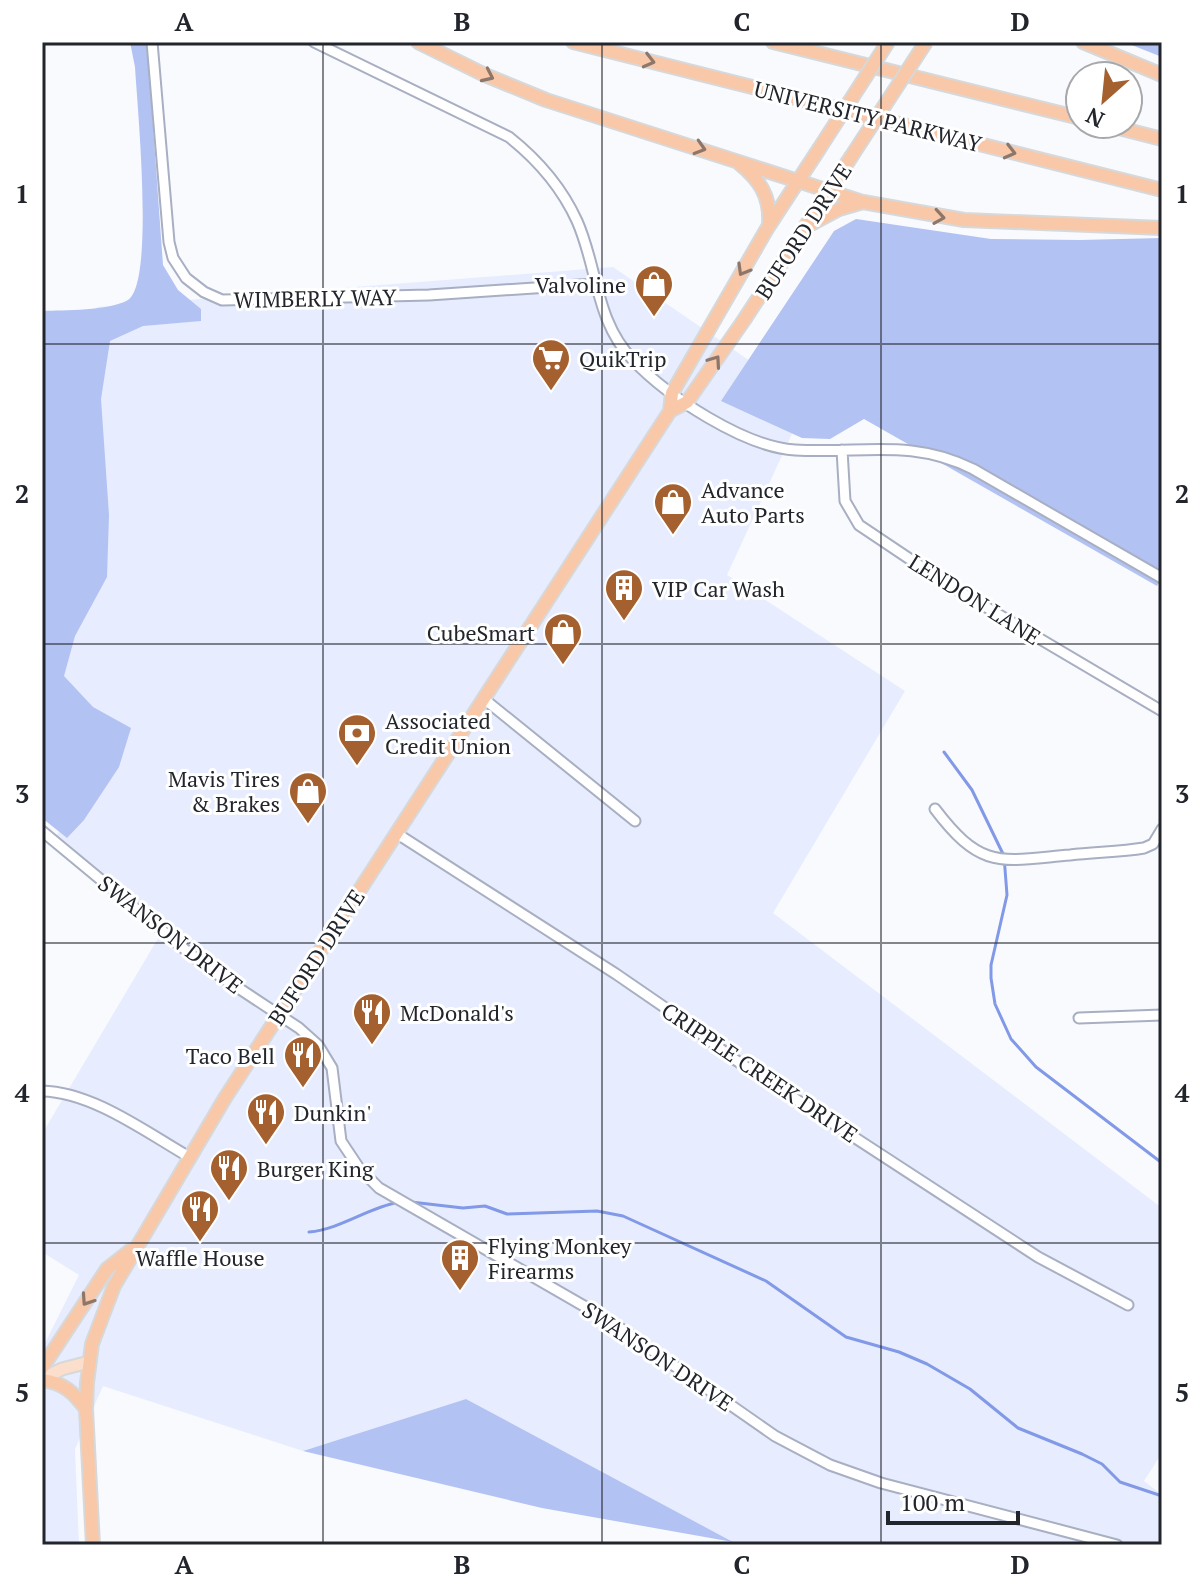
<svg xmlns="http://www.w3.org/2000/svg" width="1204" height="1587" viewBox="0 0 1204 1587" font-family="'PT Serif',serif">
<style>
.built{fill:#e7edfe}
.forest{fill:#b2c2f3}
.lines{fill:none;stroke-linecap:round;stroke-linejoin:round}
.stream{stroke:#8199e7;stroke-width:3}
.minor-casing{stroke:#a8afc2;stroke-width:13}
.major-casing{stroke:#d7d8d9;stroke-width:15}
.highway-casing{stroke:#d7d8d9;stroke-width:16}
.minor{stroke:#fff;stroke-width:9}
.major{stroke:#fbdecb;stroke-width:11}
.highway{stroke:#f8c8a9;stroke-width:12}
.highway-bridge-casing{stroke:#d7d8d9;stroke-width:16;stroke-linecap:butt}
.highway-bridge{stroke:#f8c8a9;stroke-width:12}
.oneway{stroke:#8d766a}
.grid{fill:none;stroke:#22252c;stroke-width:2;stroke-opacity:0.55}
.labels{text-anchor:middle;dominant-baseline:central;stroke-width:6;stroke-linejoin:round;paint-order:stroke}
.street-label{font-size:22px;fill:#22252c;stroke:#fff}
.poi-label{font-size:22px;fill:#22252c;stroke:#fff;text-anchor:start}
.neatline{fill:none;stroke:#22252c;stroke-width:3}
.grid-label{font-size:26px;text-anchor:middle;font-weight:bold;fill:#22252c}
</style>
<rect width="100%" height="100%" fill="#f9fafe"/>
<path class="built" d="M613 267 810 402 803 410 727 575 905 691 773 913 1162 1208V1453L1144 1481 1162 1495V1545H743L733 1542 466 1399 303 1451 103 1386 75 1449 79 1545H42V1349L79 1275 42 1252V1134L160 935 52 842 119 745 42 687 97 307Z"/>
<path class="forest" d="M130 42H147L163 265 178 290 201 309V321L143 326 110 341 101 399 109 515 107 577 75 636 64 676 93 707 131 728 119 767 84 820 67 838 42 818V311C64 310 109 311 128 300 155 283 137 103 135 67Z
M1124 42H1162V57Z
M856 219 991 239 1080 240 1162 238V577L1157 586 864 419 830 439 802 438 721 401 834 231Z
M466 1399 733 1542 542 1508 303 1451Z"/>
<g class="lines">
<path class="stream" d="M1155 231 1162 237
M944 752 972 790 1004 856 1007 895 991 965V978L995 1004 1011 1039 1036 1067 1162 1163
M411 1202 463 1208 485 1206 507 1214 597 1211 623 1216 766 1281 846 1337 899 1352 927 1364 970 1389 1018 1428 1082 1454 1102 1464 1120 1482 1162 1496
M309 1232C341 1229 367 1208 399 1202"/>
<defs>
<path id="minor" d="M152 42 169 242 173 258 186 278 204 292 222 300 429 295 594 284
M314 42 509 137C538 160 562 188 577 221 598 268 595 321 633 360 668 397 745 447 795 450 861 454 911 438 973 469L1162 578
M842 450 845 501 859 525 947 584 1162 711
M484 699 635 821
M935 809C982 871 1001 861 1070 855 1095 852 1120 852 1144 848L1153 844 1162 829
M42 831 205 966 299 1028 318 1045 332 1068 341 1141 359 1168 379 1188 610 1321 775 1436 830 1465 881 1483 1117 1545
M396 833 616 974 683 1020 731 1057 1038 1257 1128 1305
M1079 1018 1162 1015
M42 1091C93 1092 147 1133 191 1158"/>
<path id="major" d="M42 1379 62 1369 89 1362"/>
<path id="highway" d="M418 42 485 75 546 100 863 202 964 220 1162 228
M573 42 1162 190
M773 42 1080 118
M1083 42 1162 75
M1103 124 1162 139
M739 163C760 180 771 197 769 225
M811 224 839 209 863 202
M670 411 687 402 744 320 851 157
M42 1368 107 1269 131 1250
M42 1380C64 1383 73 1392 86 1409
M93 1545 86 1409 87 1383 92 1344 114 1286 225 1098 670 411 672 393 768 227 819 149"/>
</defs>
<use href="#minor" class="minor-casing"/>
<use href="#major" class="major-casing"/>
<use href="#highway" class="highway-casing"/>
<use href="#minor" class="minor"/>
<use href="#major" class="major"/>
<use href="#highway" class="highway"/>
<defs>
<path id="highway-bridge" d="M819 149 888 42
M851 157 926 42"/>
</defs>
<use href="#highway-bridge" class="highway-bridge-casing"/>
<use href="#highway-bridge" class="highway-bridge"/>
</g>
<defs><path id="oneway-chevron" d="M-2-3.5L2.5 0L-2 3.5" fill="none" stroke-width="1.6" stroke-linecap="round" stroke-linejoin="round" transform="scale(2)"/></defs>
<g class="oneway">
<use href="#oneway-chevron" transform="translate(649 61) rotate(14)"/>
<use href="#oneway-chevron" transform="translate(488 76) rotate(25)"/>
<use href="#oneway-chevron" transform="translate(700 148) rotate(17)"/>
<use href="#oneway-chevron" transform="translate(1010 152) rotate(14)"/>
<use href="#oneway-chevron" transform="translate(939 217) rotate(9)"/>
<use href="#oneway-chevron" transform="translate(743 270) rotate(120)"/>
<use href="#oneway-chevron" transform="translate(715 361) rotate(-55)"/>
<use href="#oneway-chevron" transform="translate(87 1300) rotate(124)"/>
</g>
<path class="grid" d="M323 42V1545M602 42V1545M881 42V1545M42 344H1162M42 644H1162M42 943H1162M42 1243H1162"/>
<defs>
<symbol id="shop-pin" viewBox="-11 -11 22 30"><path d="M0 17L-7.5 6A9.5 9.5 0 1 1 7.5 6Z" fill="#a4602f" stroke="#fff"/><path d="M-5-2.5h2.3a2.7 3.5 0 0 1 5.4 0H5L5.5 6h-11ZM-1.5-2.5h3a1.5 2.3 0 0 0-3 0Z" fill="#fff"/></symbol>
<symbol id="supermarket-pin" viewBox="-11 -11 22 30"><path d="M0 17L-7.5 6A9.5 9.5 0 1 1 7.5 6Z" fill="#a4602f" stroke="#fff"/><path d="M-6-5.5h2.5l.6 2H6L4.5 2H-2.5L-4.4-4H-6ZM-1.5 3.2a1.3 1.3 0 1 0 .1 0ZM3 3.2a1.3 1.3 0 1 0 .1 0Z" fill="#fff"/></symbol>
<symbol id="building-pin" viewBox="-11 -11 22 30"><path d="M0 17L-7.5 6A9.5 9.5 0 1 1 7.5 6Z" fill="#a4602f" stroke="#fff"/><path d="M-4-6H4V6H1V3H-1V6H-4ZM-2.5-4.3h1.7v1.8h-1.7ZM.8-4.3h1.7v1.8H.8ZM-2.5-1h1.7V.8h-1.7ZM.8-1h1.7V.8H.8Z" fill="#fff"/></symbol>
<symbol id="bank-pin" viewBox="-11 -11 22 30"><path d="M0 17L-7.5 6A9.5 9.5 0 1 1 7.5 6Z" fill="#a4602f" stroke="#fff"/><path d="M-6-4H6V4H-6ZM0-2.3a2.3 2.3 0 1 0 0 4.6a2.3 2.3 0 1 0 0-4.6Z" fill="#fff"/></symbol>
<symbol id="restaurant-pin" viewBox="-11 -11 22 30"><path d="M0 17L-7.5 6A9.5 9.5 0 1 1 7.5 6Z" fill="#a4602f" stroke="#fff"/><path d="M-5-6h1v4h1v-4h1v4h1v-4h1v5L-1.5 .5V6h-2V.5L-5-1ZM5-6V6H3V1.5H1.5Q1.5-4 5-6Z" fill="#fff"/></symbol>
</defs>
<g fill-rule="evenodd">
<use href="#shop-pin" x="632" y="262" width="44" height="60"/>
<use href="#supermarket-pin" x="529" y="336" width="44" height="60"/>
<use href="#shop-pin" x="651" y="480" width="44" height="60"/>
<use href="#building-pin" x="602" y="566" width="44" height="60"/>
<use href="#shop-pin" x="541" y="610" width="44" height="60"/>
<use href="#bank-pin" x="335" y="711" width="44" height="60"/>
<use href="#shop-pin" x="286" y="769" width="44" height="60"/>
<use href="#restaurant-pin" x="350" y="990" width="44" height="60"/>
<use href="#restaurant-pin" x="281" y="1033" width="44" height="60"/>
<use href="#restaurant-pin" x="244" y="1090" width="44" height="60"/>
<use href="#restaurant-pin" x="207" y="1146" width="44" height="60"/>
<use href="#restaurant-pin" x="178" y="1187" width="44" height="60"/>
<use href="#building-pin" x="438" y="1236" width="44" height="60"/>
</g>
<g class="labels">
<g class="street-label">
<text transform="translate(868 116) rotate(14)">UNIVERSITY PARKWAY</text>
<text transform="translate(803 231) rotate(-57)">BUFORD DRIVE</text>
<text transform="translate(315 298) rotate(-1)">WIMBERLY WAY</text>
<text transform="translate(975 599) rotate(32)">LENDON LANE</text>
<text transform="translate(171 934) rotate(38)">SWANSON DRIVE</text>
<text transform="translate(316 957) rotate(-57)">BUFORD DRIVE</text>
<text transform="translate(760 1072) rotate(34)">CRIPPLE CREEK DRIVE</text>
<text transform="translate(658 1356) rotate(34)">SWANSON DRIVE</text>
</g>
<g class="poi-label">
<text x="626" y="284" text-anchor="end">Valvoline</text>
<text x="579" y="358">QuikTrip</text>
<text x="701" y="489">Advance<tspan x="701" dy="25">Auto Parts</tspan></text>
<text x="652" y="588">VIP Car Wash</text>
<text x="535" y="632" text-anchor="end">CubeSmart</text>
<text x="385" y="720">Associated<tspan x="385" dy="25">Credit Union</tspan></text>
<text x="280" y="778" text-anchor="end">Mavis Tires<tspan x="280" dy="25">&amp; Brakes</tspan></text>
<text x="400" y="1012">McDonald's</text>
<text x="275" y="1055" text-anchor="end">Taco Bell</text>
<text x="294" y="1112">Dunkin'</text>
<text x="257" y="1168">Burger King</text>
<text x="488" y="1245">Flying Monkey<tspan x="488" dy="25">Firearms</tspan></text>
<text x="200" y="1257" text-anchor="middle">Waffle House</text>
</g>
</g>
<rect width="1204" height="1587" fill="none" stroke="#ffffff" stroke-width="88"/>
<g transform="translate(1104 100) rotate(207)"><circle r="38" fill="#ffffff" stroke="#a7a8ab" stroke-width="2"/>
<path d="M0-6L14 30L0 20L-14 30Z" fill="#a4602f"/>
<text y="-12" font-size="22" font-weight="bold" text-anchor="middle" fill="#22252c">N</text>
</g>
<path d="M888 1511v12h130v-12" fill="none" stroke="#22252c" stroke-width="4"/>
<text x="900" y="1511" font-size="24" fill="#22252c" stroke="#ffffff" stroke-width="6" paint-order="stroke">100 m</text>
<rect x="44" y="44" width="1116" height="1499" class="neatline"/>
<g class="grid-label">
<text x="184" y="31">A</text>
<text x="462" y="31">B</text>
<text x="742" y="31">C</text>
<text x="1020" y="31">D</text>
<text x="22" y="203">1</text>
<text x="1182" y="203">1</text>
<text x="22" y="503">2</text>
<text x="1182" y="503">2</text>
<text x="22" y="803">3</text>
<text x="1182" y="803">3</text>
<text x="22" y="1102">4</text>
<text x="1182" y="1102">4</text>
<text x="22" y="1402">5</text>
<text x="1182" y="1402">5</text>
<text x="184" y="1574">A</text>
<text x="462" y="1574">B</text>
<text x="742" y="1574">C</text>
<text x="1020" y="1574">D</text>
</g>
</svg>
